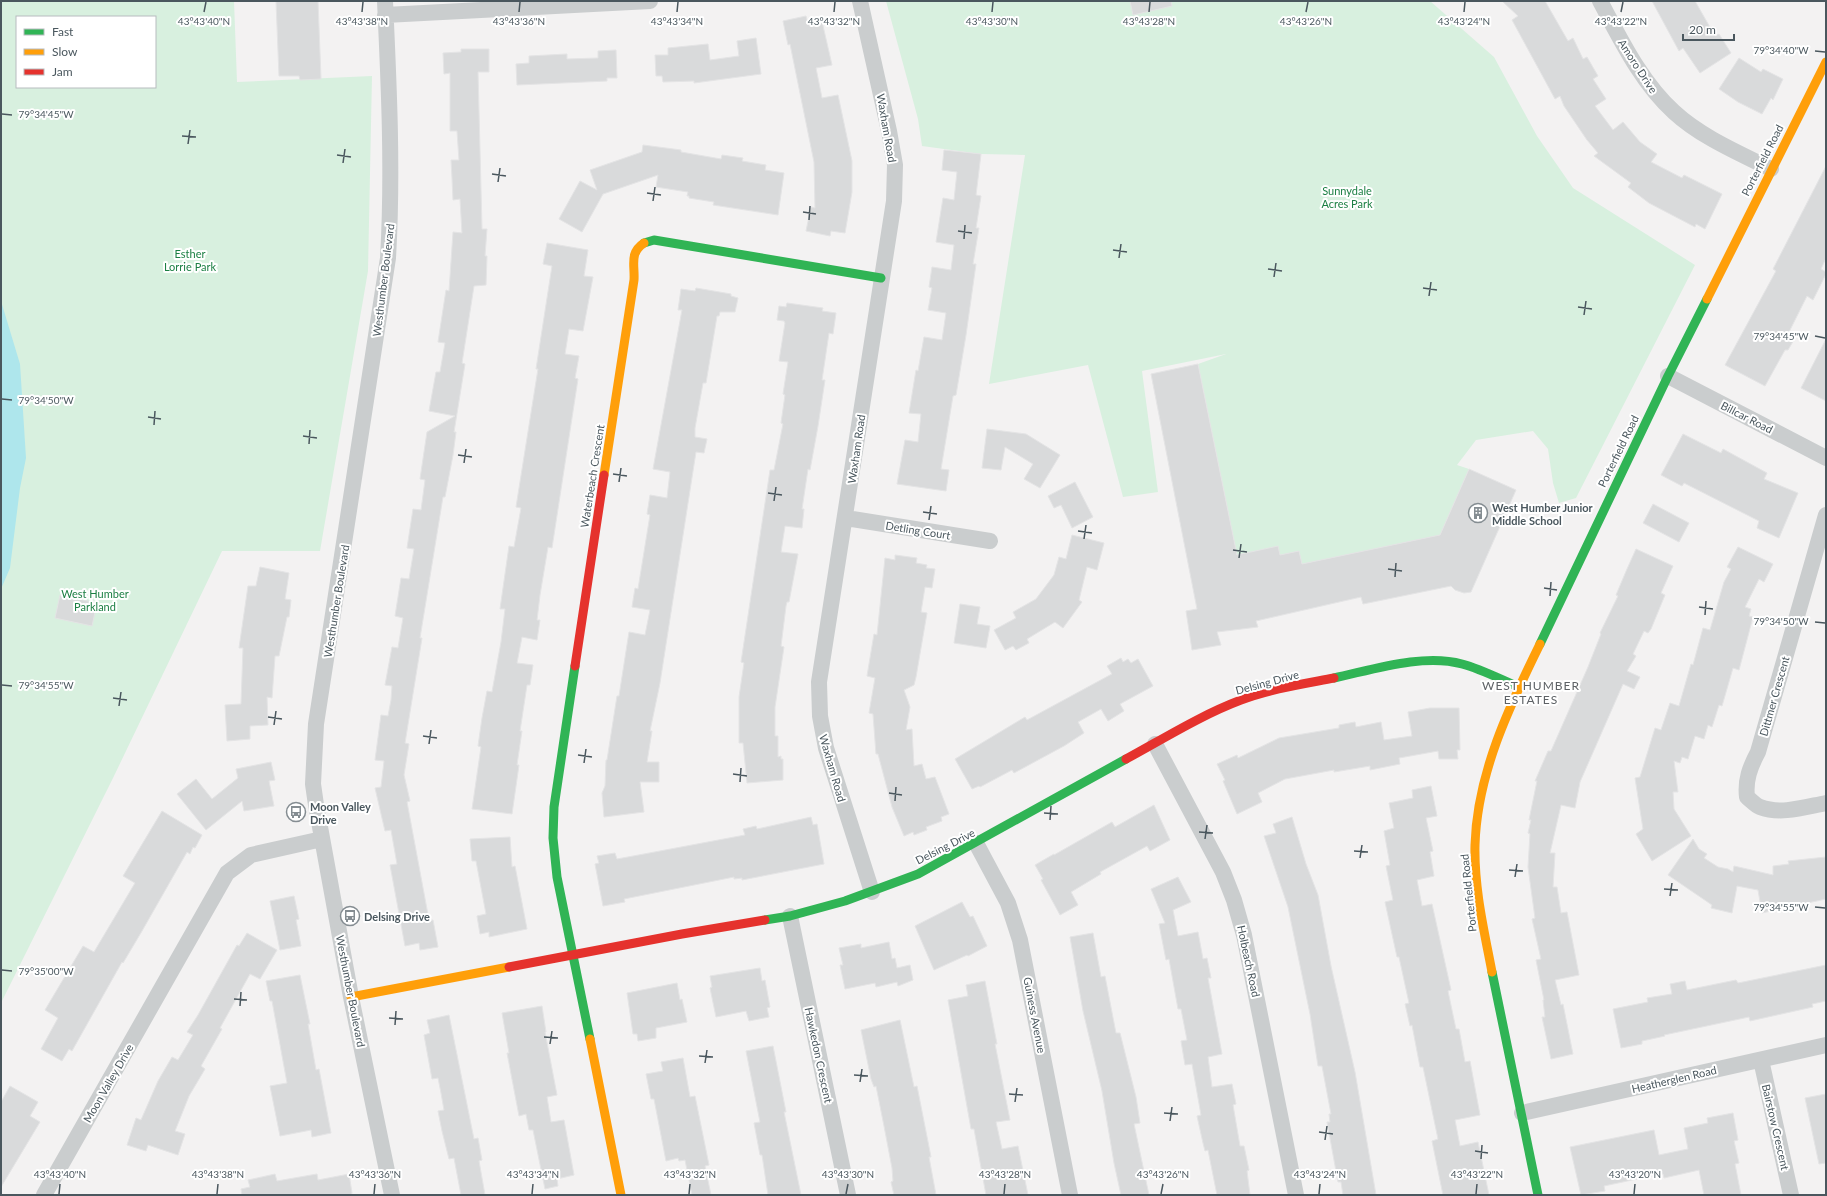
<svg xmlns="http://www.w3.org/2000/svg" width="1827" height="1196" viewBox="0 0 1827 1196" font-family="Lato,sans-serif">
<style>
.green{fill:#d8f0df;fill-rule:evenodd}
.water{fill:#aee6ec}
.building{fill:#d9dadb;stroke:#e4e4e5}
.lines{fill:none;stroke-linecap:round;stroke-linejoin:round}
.street{stroke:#cacdce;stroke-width:16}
.fast{stroke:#30b455;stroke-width:9}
.slow{stroke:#ff9f0a;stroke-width:9}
.jam{stroke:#e5322d;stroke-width:9}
.ticks{fill:none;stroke:#4a575e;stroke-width:1.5}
.labels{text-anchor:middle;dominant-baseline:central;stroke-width:4;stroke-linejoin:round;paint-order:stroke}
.street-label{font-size:11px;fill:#4a575e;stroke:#fff}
.park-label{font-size:11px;fill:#1b7f43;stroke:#fff}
.poi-label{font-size:11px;font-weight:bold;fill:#4a575e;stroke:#fff;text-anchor:start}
.neighbourhood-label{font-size:12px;letter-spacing:1px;fill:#5e6266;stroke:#fff}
.ticks-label{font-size:10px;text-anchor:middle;fill:#4a575e;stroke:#fff;stroke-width:4;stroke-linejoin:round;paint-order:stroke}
</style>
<rect width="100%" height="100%" fill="#f3f2f2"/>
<path class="green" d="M1 1H234L237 82 372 76 368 271 320 551H222L114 776 1 1003ZM17 17H155V87H17Z
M886 1H1430L1494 57 1537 136 1573 188 1695 265 1576 498 1559 503 1553 483 1548 449 1533 431 1476 440 1457 465 1469 469 1440 535 1302 564 1299 551 1280 555H1237L1198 364 1226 354 1142 371 1158 492 1123 497 1088 365 989 384 1025 155 981 154 922 146 918 119Z"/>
<path class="water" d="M1 301 20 364 26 458 20 488 10 568 1 589Z"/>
<path class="building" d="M276 1H318L321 79 300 80 299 76H279Z
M1130 1H1171L1172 6 1133 15Z
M1502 1H1545L1568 41 1573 38 1583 59 1587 57 1598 76 1593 79 1606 99 1595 106 1613 130 1623 122 1640 142 1657 154 1651 162 1682 178 1684 175 1722 194 1705 229 1696 224 1695 227 1649 203 1628 187 1631 183 1594 156 1598 153 1587 140 1564 106 1560 96 1555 99 1512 20 1518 16Z
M1652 1H1695L1715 36 1719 34 1731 53 1700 73 1683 48 1679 51Z
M806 16 807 20 821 17 832 65 816 68 822 98 838 95 852 161V192L845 233 831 231 830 236 806 231 811 207 815 208 814 162 790 44 788 45 783 21Z
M756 38 761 74 694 83V81L663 82 662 76H656L655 55H668V48L708 44 710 60 739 56 737 41Z
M461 49H489V72H478L482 229H487L485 256H487L486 285 474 286 462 363 465 364 454 432H456L453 455 445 497H443L420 638H422L405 743 409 744 404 775 410 801 407 802 429 920H433L438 947 420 950 419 943 405 946 390 865 397 864 391 830 385 831 375 788 381 787 384 761 375 760 381 715 388 716 391 700 392 686 385 685 392 647 398 648 403 618 395 616 401 578 409 579 414 549 407 548 413 509 421 510 425 480 420 479 427 432 455 416 429 411 436 372H440L445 343 438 342 446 290 449 291 453 232 462 233 460 199 453 200 452 178 451 160H459L457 131H450V73L444 74 443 53 461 52Z
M616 50 617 78H607V81L517 85 516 64 529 63V56L567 54V59L598 58V51Z
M1739 58 1761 72 1763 69 1783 79 1773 100 1771 98 1762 114 1738 102 1719 89Z
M643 145 681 150V152L721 159 722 155 743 158 742 161 766 165 765 170 784 173 778 215 713 205 714 202 689 198V196H687L688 192 656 187 658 175 603 194 582 232 559 219 580 181 597 190 590 170 642 152Z
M944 150 981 154 976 195 981 196 976 228H979L973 264H976L966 335 956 395 953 396 941 469 949 470 946 491 897 484 905 440 918 442 921 414 909 413 916 370 918 371 924 337 942 340 946 313 928 310 932 288 929 287 932 267 951 270 954 245 936 242 943 198 954 200 957 172 942 170Z
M1826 166V258L1821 269 1826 272V274L1813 300 1807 296 1788 334 1795 338 1788 350H1785L1765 386 1725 365 1776 271 1773 269Z
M547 243 588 250 584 276 593 277 583 331 569 329 565 354 579 356 575 378 578 379 552 548 548 547 540 595 537 620H540L537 640 522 637 517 663 533 665 530 685H527L520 731H522L517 765H519L512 814 472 809 481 747 478 746 482 718 487 691 492 692 501 642 505 609H500L509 546 514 547 521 508 516 507 538 369H536L552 266 543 264Z
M696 288 731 294V296L738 298 735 312H720L719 316H717L706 383H703L695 428V437L707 439 704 453 696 452 660 683 650 731H652L647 762H659V782H640L644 812 604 817 602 793 605 786 606 760H607L617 696H619L629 632 645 635 650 610 632 607 635 588 638 589 650 515 647 514 650 495 667 498 670 472 653 469 682 310H678L681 289 695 291Z
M787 303 823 308 822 311 836 313 833 334 829 333 822 380H825L818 426 810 470 808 469 802 509H804L802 528 785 526 781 552 798 554 789 602H787L786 606 781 646 784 647 775 707V736H778V757L781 756V759H783V780L747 783 743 743H739V697L744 663 741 662 770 470H774L783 424 781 423 785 395 783 394 788 362 779 361 785 323 784 321 777 320 779 306 786 307Z
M1826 339V401L1801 388Z
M1198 364 1237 555 1278 546 1280 555 1299 551 1302 564 1440 535 1469 469 1516 490 1471 592 1464 593 1455 590 1451 586 1363 604 1361 597 1256 621 1258 627 1217 632 1221 645 1192 650 1186 611 1197 609 1151 374Z
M987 429 1026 434 1060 455 1040 488 1024 479 1033 464 1005 447 1001 470 982 468Z
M1683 434 1721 453 1723 449 1767 473 1764 479 1798 493 1779 538 1757 528 1759 521 1684 483 1682 486 1661 475Z
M1075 482 1093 517 1072 528 1061 505 1054 508 1048 496Z
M1653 504 1689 523 1679 542 1643 523Z
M1072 535 1104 543 1097 570 1087 567 1079 600 1082 602 1063 628 1055 622 1027 639 1029 643 1016 650 1013 646 1005 650 994 630 1016 618 1013 612 1036 599 1054 575 1059 557 1066 559Z
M1738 547 1773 564 1764 582 1759 579 1745 607 1751 609 1749 616 1753 617 1739 670 1733 668 1722 706 1719 705 1712 727 1708 725 1704 739 1695 736 1688 759 1682 757 1680 763 1674 761 1678 792H1673L1674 809 1691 836 1652 861 1636 834 1643 829 1635 778 1640 777 1655 728 1661 730 1670 703 1679 706 1691 664 1693 665 1703 628 1710 630 1724 582 1731 569 1727 567Z
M1636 549 1673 566 1661 593 1665 595 1651 629 1648 633 1644 631 1633 654 1636 656 1627 671 1640 677 1634 689 1623 684 1580 782 1575 808 1561 805 1550 853H1555L1553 887H1557L1561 913 1567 912 1579 975 1555 980 1561 1005 1563 1004 1573 1054 1551 1059 1542 1017H1545L1543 1000H1544L1536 960 1541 959 1532 919 1535 918 1528 867 1530 834 1528 833 1531 820H1529L1537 781H1535L1548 751H1551L1588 667 1601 634 1600 633 1618 596 1616 595 1627 569Z
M895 555 917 558 916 563 927 565 926 568 935 569 932 588 925 587 921 612 927 613 916 677 914 685 904 690 910 707 906 730 912 729 914 766 922 764 926 779 935 777 949 814 941 817 942 821 926 827 927 830 914 835 913 832 904 836 892 807 878 754H876L873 714 869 713 875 678 867 676 874 634 877 635 885 558 895 560Z
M260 567 289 573 285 599 291 600 289 617H287L279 656H275L272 698 267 697 268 725 250 726V739L227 741 225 705 241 704 243 648H239L248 586H256Z
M60 595 97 603 92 626 55 618Z
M960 604 980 607 977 624 990 626 986 648 954 643Z
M1121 658 1123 662 1128 659 1131 663 1138 659 1153 686 1120 704 1124 711 1108 721 1101 709 1078 722 1084 733 1064 746 1014 773 1012 770 980 787 979 786 972 789 955 759 1025 717 1027 720 1110 675 1112 674 1107 666Z
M1430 708H1459L1460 750H1457L1458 759H1439L1438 751 1399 758 1400 764 1370 770V766L1334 772V770L1285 779 1258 793 1262 802 1237 814 1223 781 1225 780 1217 764 1237 755 1238 758 1279 738 1339 728V725L1355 722 1356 727 1381 722 1384 740 1412 736 1408 712Z
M271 762 275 780 269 781 274 806 244 811 242 801 206 830 177 794 196 779 212 799 238 778 236 769Z
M1431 786 1437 816 1426 818 1433 851 1430 852 1434 876 1417 880 1422 906 1432 904 1451 990 1448 991 1456 1029H1459L1465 1062 1470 1061 1480 1115 1455 1120 1460 1146 1478 1142 1489 1195H1443L1432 1141 1438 1139 1423 1067H1420L1412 1025 1410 1026 1405 1004 1409 1003 1399 957H1397L1385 902 1393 900 1386 866 1390 865 1384 831 1394 828 1389 803 1413 798 1412 790Z
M1154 805 1170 840 1150 851 1147 846 1100 872 1101 874 1071 892 1078 905 1060 915 1041 880 1043 879 1035 865 1054 854V855L1112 822 1115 827Z
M162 811 202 835 195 848 193 847 190 854 187 852 142 931 123 963 122 962 72 1051 69 1049 62 1061 41 1049 58 1018 45 1010 83 946 94 952 116 915 135 883 123 876Z
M811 817 813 825 817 824 824 864 742 880V878L734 879V877L624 899 625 902 603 906 595 864 599 863 597 856 615 853 617 859 644 854 745 835 743 829 756 826 757 829Z
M1292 817 1306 864 1318 895 1331 966 1355 1072 1376 1195H1343L1341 1182H1338L1327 1122H1330L1329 1114H1331L1322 1066H1318L1310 1014 1288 907 1264 836 1276 833 1273 824Z
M510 837 512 867 515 866 527 929 489 937V932L480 934 477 916 486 914 476 861H472L470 839Z
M1693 839 1699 849 1707 854 1704 858 1718 867 1728 869 1733 872 1734 866 1773 875V866L1789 864 1788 861 1826 857V899L1762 913 1758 890 1737 886 1732 913 1711 908 1712 905 1668 875Z
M1178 877 1191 902 1173 910 1178 936 1198 932 1203 959 1207 958 1211 978H1208L1222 1054 1208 1057 1212 1087 1232 1084 1236 1104 1233 1105 1240 1146H1244L1249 1170 1247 1171 1250 1195H1217L1208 1150 1205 1151 1203 1143 1197 1116 1201 1115 1192 1064 1185 1065 1181 1041 1187 1040 1181 1009H1178L1169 959 1166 960 1159 924 1165 923 1151 889Z
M294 896 299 919 296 920 301 946 280 950 270 901Z
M962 902 970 917 973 916 987 946 968 956 967 955 934 970 915 926Z
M247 933 277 950 260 979 250 974 220 1028 222 1029 201 1066 205 1069 189 1096 175 1131 185 1134 178 1155 148 1145 146 1151 127 1145 136 1118 141 1120 158 1081 172 1057 178 1060 193 1035 187 1032 198 1015 237 945 239 946Z
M1093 933 1101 977 1105 976 1116 1033H1120L1136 1097 1140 1123 1134 1124 1149 1195H1121L1114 1163 1102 1091 1083 1011 1070 937Z
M889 942 892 959 895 958 897 968 910 965 913 980 898 986 897 982 876 987 875 983 845 989 840 965H843L839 948 861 944V948Z
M1826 965V1001L1812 1004 1813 1007 1750 1021 1749 1017 1664 1035 1665 1036 1642 1041V1044L1621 1048 1613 1009 1648 1002 1647 998 1672 994 1670 984 1685 981 1687 990 1736 980 1738 983Z
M760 968 762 981 765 980 770 1007 767 1008 769 1017 749 1021 746 1011 716 1017 710 988 712 987 710 976Z
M300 975 310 1024H308L316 1070 319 1069 331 1133 312 1137 311 1130 280 1136 270 1086 287 1083 272 1001H270L266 981Z
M985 981 997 1044H995L1010 1120 996 1122 1002 1149 1018 1146 1028 1195H986L974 1129H971L948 1000 968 996 966 985Z
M677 983 680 1000 682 999 687 1022 656 1028V1038L638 1041 637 1034H633L627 993Z
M542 1006 546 1032H545L557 1095 547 1097 551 1122 564 1120 574 1175 557 1179 558 1186 545 1189 533 1130H529L526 1114 519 1116 507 1053H509L502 1013Z
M449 1015 474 1139 478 1138 482 1160 479 1161 485 1195H461L454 1158 449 1159 442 1131 438 1111 444 1110 441 1093 438 1078 432 1079 424 1035 430 1033 427 1020Z
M900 1020 914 1087 917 1086 931 1157H929L936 1195H894L891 1182 893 1181 892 1168 884 1126 876 1086 874 1087 871 1079 861 1030Z
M773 1046 786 1112H784L801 1195H768L762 1155H760L754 1123 760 1122 746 1051Z
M683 1058 690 1097 695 1096 709 1165 705 1166 711 1195H692L685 1160 679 1161 678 1158 666 1161 654 1099H651L646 1074 663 1071 661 1062Z
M10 1086 38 1102 30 1116 40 1122 1 1187V1102Z
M1826 1094V1163L1819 1164 1805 1098Z
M1733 1113 1738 1140 1734 1141 1739 1163 1735 1164 1741 1195H1704L1699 1170 1664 1178 1663 1174 1632 1180 1604 1186 1605 1191 1581 1195 1570 1147 1654 1130 1659 1155 1688 1149 1684 1128 1708 1123 1707 1118Z
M275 1174 277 1181 317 1174 318 1180 349 1174 352 1193 351 1195H242L241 1189 250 1187 248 1180Z"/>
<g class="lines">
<path class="street" d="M385 1C389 87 393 173 388 258L316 724 313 784 316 805 351 997 392 1195
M860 1 889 131 895 165 894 201 819 682 820 716 826 748 872 892
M1600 1C1621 40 1641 82 1674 112 1701 137 1739 153 1771 169
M385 15 650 1
M1668 376 1826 458
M1826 515 1758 752C1750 767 1745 780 1747 797 1751 800 1755 805 1760 807 1781 815 1805 807 1826 803
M846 518 990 541
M1155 744 1223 872 1234 900 1244 935 1296 1195
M976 843 1008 903 1020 940 1070 1195
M790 916 848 1195
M1761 1060 1791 1195
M1522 1113 1826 1045
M44 1195 227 873 251 855 322 839"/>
<path class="fast" d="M644 243 654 240 881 278
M1540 644 1668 376 1707 299
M575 666 554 807 553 838 557 877 590 1039
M1334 678C1372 670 1423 653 1462 664 1481 669 1500 679 1519 687
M765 920 790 916 845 901 918 874 1126 759
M1492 972 1538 1195"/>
<path class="slow" d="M1707 299 1826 62
M604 475 634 280C635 265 629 253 644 243
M1492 972C1484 930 1474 888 1475 845 1477 774 1509 707 1540 644
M351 997 509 967
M590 1039 621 1195"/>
<path class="jam" d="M575 666 604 475
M1126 759C1163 739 1201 715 1241 700 1270 689 1303 684 1334 678
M509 967 682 934 765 920"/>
</g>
<path class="ticks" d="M204 12 206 2M362 12 363 2M519 12 520 2M677 12 678 2M834 12 835 2M992 12 993 2M1149 12 1150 2M1306 12 1308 2M1464 12 1465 2M1621 12 1623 2M1815 51 1825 52M2 114 12 115M182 136 196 137M188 144 190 130M337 155 351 157M343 163 345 149M492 174 506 176M498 182 500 168M647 193 661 195M653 201 655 187M803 212 816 214M809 220 810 206M958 231 972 233M964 239 965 225M1113 250 1127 252M1119 258 1121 244M1268 269 1282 271M1274 277 1276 263M1423 288 1437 290M1429 296 1431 282M1578 307 1592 309M1584 315 1586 301M1815 336 1825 338M2 399 12 400M148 417 161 419M154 425 155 411M303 436 317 438M309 444 310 430M458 455 472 457M464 463 466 449M613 474 627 476M619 482 621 468M768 493 782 495M774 501 776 487M923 512 937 514M929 520 931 506M1078 531 1092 533M1084 539 1086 525M1233 550 1247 552M1239 558 1241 544M1388 569 1402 571M1395 577 1396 563M1544 588 1557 590M1550 596 1551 582M1699 607 1713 609M1705 615 1706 601M1815 622 1825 623M2 685 12 686M113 698 127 700M119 706 121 692M268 717 282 719M274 725 276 711M423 736 437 738M429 744 431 730M578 755 592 757M584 763 586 749M733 774 747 776M740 782 741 768M889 793 902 795M895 801 896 787M1044 813 1058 814M1050 820 1051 806M1199 832 1213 833M1205 839 1207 825M1354 851 1368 852M1360 858 1362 845M1509 870 1523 871M1515 877 1517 864M1664 889 1678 890M1670 896 1672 883M1815 907 1825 908M2 970 12 971M234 999 247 1000M240 1006 241 992M389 1018 403 1019M395 1025 396 1011M544 1037 558 1038M550 1044 552 1031M699 1056 713 1057M705 1063 707 1050M854 1075 868 1076M860 1082 862 1069M1009 1094 1023 1095M1015 1102 1017 1088M1164 1113 1178 1114M1170 1121 1172 1107M1319 1132 1333 1134M1325 1140 1327 1126M1475 1151 1488 1153M1481 1159 1482 1145M59 1194 60 1184M217 1194 218 1184M374 1194 375 1184M532 1194 533 1184M689 1194 690 1184M846 1194 848 1184M1004 1194 1005 1184M1161 1194 1163 1184M1319 1194 1320 1184M1476 1194 1477 1184M1634 1194 1635 1184"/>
<defs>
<symbol id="building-ring" viewBox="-11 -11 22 22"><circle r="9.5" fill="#fff" stroke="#858d92" stroke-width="1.5"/><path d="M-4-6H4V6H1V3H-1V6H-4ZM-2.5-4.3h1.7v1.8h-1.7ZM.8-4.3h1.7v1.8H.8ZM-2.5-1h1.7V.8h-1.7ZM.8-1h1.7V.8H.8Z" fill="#858d92"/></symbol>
<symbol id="bus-ring" viewBox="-11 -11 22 22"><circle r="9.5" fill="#fff" stroke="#858d92" stroke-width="1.5"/><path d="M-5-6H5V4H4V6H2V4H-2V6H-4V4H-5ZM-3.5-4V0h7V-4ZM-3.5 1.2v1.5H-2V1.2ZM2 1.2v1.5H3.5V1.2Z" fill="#858d92"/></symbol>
</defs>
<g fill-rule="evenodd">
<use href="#building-ring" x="1467" y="502" width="22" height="22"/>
<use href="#bus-ring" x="285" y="801" width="22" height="22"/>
<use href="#bus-ring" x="339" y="905" width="22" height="22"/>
</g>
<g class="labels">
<g class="street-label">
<text transform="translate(1638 66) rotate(57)">Amoro Drive</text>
<text transform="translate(887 128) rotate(80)">Waxham Road</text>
<text transform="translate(1762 160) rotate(-63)">Porterfield Road</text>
<text transform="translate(383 280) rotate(-83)">Westhumber Boulevard</text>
<text transform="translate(1747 417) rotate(27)">Billcar Road</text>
<text transform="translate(856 449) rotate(-82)">Waxham Road</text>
<text transform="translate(1618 451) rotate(-64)">Porterfield Road</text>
<text transform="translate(592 476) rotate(-81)">Waterbeach Crescent</text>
<text transform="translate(918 530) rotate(9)">Detling Court</text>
<text transform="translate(336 601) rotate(-81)">Westhumber Boulevard</text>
<text transform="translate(1267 682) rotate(-15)">Delsing Drive</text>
<text transform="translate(1774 696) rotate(-74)">Dittmer Crescent</text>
<text transform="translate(833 768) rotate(74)">Waxham Road</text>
<text transform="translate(945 846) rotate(-27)">Delsing Drive</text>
<text transform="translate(1468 893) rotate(-96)">Porterfield Road</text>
<text transform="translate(1249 961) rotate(78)">Holbeach Road</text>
<text transform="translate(351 991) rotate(79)">Westhumber Boulevard</text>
<text transform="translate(1035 1015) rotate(79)">Guiness Avenue</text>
<text transform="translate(819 1055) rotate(78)">Hawkedon Crescent</text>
<text transform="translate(1674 1079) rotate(-13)">Heatherglen Road</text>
<text transform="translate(108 1083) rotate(-60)">Moon Valley Drive</text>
<text transform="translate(1776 1127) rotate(77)">Bairstow Crescent</text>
</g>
<g class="park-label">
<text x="1347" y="190">Sunnydale<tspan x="1347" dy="13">Acres Park</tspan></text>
<text x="190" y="253">Esther<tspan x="190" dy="13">Lorrie Park</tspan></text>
<text x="95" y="593">West Humber<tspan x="95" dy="13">Parkland</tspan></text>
</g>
<g class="poi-label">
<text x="1492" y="507">West Humber Junior<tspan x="1492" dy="13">Middle School</tspan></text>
<text x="310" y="806">Moon Valley<tspan x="310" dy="13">Drive</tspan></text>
<text x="364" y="916">Delsing Drive</text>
</g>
<g class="neighbourhood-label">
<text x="1531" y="685">WEST HUMBER<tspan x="1531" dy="14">ESTATES</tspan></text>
</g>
</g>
<g class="ticks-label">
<text x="204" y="25">43°43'40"N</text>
<text x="362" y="25">43°43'38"N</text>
<text x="519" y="25">43°43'36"N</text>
<text x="677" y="25">43°43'34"N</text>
<text x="834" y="25">43°43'32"N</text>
<text x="992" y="25">43°43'30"N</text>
<text x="1149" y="25">43°43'28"N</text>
<text x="1306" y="25">43°43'26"N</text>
<text x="1464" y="25">43°43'24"N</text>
<text x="1621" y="25">43°43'22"N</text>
<text x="1781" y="54">79°34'40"W</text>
<text x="46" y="118">79°34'45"W</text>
<text x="1781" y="340">79°34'45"W</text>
<text x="46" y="404">79°34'50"W</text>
<text x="1781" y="625">79°34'50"W</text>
<text x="46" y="689">79°34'55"W</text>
<text x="1781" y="911">79°34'55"W</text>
<text x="46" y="975">79°35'00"W</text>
<text x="60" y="1178">43°43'40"N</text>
<text x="218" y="1178">43°43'38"N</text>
<text x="375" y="1178">43°43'36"N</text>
<text x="533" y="1178">43°43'34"N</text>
<text x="690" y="1178">43°43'32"N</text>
<text x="848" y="1178">43°43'30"N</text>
<text x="1005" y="1178">43°43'28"N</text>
<text x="1163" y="1178">43°43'26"N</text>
<text x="1320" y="1178">43°43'24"N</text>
<text x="1477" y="1178">43°43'22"N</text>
<text x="1635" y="1178">43°43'20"N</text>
</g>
<rect width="1827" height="1196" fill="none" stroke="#4a575e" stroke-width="4"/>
<rect x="16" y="16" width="140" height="72" fill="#ffffff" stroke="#b7bcbf"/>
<rect x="24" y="29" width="20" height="6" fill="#30b455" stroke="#b7bcbf"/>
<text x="52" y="36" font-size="12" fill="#4a575e">Fast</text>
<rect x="24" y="49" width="20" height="6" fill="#ff9f0a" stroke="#b7bcbf"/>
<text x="52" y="56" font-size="12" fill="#4a575e">Slow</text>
<rect x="24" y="69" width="20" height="6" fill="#e5322d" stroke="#b7bcbf"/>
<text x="52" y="76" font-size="12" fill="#4a575e">Jam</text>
<path d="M1683 34v6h51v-6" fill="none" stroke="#4a575e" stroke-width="2"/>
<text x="1689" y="34" font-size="12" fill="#4a575e" stroke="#ffffff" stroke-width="3" paint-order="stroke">20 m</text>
</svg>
